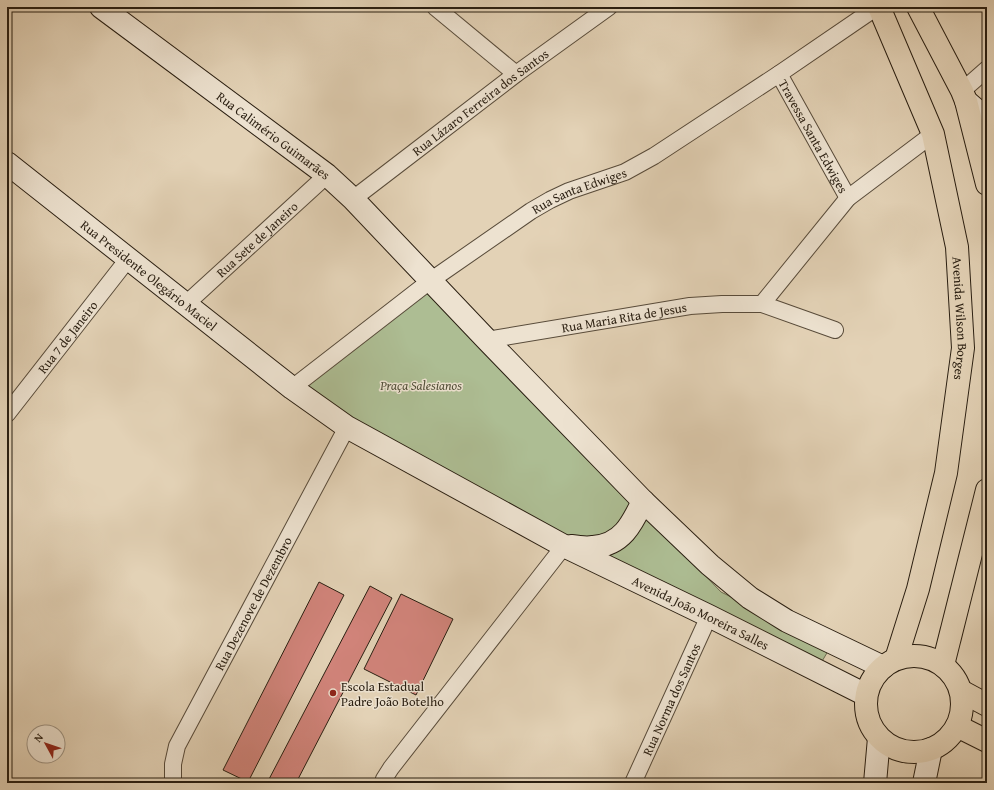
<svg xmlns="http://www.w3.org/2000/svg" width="994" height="790" viewBox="0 0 994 790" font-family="'Gentium Book Plus',serif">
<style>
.green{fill:#adbd93;stroke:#6b6e52}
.building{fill:#d2847b;stroke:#291e11}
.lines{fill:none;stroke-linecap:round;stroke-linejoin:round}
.street-casing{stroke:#584b3a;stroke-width:18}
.secondary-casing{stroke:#291e11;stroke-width:24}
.primary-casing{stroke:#291e11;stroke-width:24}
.street{stroke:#ede2d0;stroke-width:16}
.secondary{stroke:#ede2d0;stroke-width:22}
.primary{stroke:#e3d2b6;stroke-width:22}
.poi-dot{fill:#8f2418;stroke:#ede2d0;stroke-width:1.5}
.labels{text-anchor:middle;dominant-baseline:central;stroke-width:3;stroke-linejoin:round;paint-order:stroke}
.street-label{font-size:13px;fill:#291e11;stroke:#ede2d0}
.park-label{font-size:13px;font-style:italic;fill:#514e38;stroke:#ede2d0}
.poi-label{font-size:13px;fill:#291e11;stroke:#ede2d0;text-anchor:start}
</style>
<rect width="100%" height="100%" fill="#e3d2b6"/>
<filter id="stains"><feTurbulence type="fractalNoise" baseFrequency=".005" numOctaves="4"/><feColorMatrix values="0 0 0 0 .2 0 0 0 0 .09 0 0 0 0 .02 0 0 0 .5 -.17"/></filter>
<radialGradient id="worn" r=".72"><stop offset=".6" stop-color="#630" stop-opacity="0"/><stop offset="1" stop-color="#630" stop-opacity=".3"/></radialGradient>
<path class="green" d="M428 290 623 490 721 592 831 646 821 663 554 539 301 388Z"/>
<path class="building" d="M319 582 344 595 248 782 223 770Z
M370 586 392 598 296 783H267Z
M401 594 453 619 416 695 364 669Z"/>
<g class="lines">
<defs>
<g id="street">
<path d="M435 7 516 74"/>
<path id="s1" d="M779 74 848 198"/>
<path d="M962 91 987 69"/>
<path id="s2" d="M353 199 516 74 609 7"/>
<path id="s3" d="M186 304 327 175"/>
<path d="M762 304 835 330"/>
<path id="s4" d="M487 340 690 306 722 304H762L848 198 933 134"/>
<path id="s5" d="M292 388 430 281 531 211 550 200 569 191 625 172 654 156 779 74 877 7"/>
<path id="s6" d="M7 414 128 259"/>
<path id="s7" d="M173 783V764L177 746 347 427"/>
<path d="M383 783 384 779 391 768 564 546"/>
<path id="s8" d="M633 783 709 616"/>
</g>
<g id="secondary">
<path id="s9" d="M101 7 327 175 353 199 487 340 643 501 710 565 750 598 787 621 883 667"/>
<path d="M966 101 987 119"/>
<path id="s10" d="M7 163 292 388 347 427 564 546 709 616 866 695"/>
<path d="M571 546C578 547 586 548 593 547 622 545 632 524 643 501"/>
<path d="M875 783 879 738"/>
<path d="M924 783 931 749"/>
</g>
<g id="primary">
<path id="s11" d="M879 7 933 134 957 247 963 348 946 473 918 589 896 659"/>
<path d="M918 7 962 91 966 101 987 184"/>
<circle cx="914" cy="704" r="48"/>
<path d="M943 665 987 490"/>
<path d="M961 691 987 705"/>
<path d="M957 726 987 741"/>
</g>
</defs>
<use href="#street" class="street-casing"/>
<use href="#secondary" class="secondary-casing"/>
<use href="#primary" class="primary-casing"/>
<use href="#street" class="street"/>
<use href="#secondary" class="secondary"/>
<use href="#primary" class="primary"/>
</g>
<circle class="poi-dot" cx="333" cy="693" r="4"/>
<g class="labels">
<g class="street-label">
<text stroke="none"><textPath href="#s2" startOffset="160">Rua Lázaro Ferreira dos Santos</textPath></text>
<text stroke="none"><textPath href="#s9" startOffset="215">Rua Calimério Guimarães</textPath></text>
<text stroke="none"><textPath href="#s1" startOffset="71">Travessa Santa Edwiges</textPath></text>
<text stroke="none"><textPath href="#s5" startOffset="350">Rua Santa Edwiges</textPath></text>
<text stroke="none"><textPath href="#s3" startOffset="96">Rua Sete de Janeiro</textPath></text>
<text stroke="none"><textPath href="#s10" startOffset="181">Rua Presidente Olegário Maciel</textPath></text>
<text stroke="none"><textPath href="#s4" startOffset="139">Rua Maria Rita de Jesus</textPath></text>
<text stroke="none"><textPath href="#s11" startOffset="325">Avenida Wilson Borges</textPath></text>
<text stroke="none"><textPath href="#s6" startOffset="98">Rua 7 de Janeiro</textPath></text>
<text stroke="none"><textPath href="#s7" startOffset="199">Rua Dezenove de Dezembro</textPath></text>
<text stroke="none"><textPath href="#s10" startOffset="830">Avenida João Moreira Salles</textPath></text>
<text stroke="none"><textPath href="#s8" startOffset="92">Rua Norma dos Santos</textPath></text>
</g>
<g class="park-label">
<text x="421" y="385">Praça Salesianos</text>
</g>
<g class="poi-label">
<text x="341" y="686">Escola Estadual<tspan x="341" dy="15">Padre João Botelho</tspan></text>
</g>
</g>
<rect width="994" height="790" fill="none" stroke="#e3d2b6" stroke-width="24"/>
<rect x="8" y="8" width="978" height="774" fill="none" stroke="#291e11" stroke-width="2"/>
<rect x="12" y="12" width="970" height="766" fill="none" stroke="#291e11"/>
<g transform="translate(46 744) rotate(310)"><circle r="19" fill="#ede2d0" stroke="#9f9484"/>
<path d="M0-3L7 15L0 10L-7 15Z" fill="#8f2418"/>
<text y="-6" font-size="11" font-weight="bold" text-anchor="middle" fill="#291e11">N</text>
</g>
<rect width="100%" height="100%" filter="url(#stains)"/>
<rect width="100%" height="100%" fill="url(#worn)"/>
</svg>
